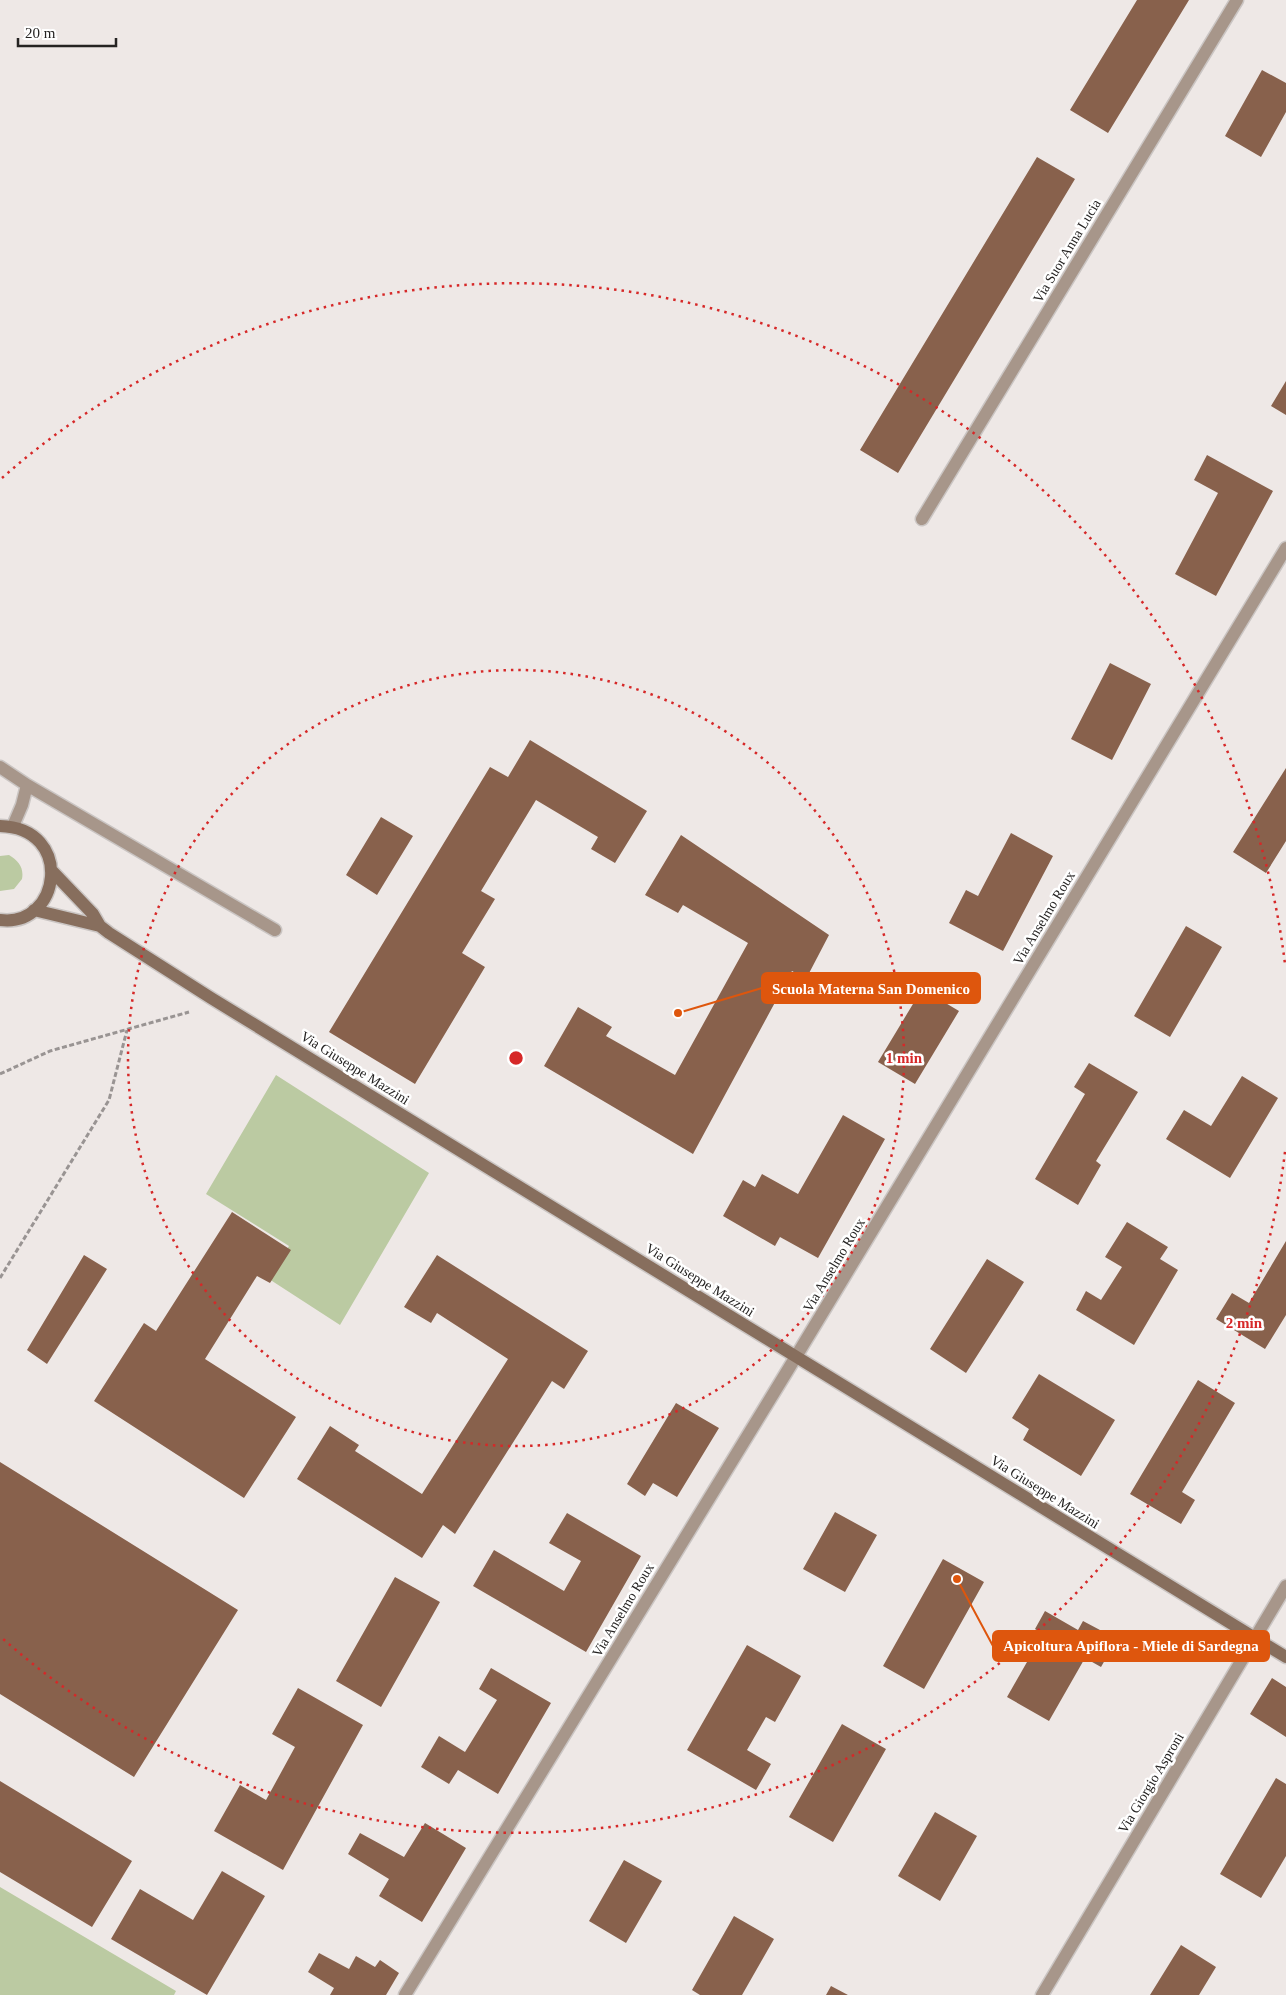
<svg xmlns="http://www.w3.org/2000/svg" width="1286" height="1995" viewBox="0 0 1286 1995" font-family="'Times New Roman',serif">
<style>
.green{fill:#bbcaa2}
.building{fill:#88614c}
.lines{fill:none;stroke-linecap:round;stroke-linejoin:round}
.lane-casing{stroke:#cac5c3;stroke-width:15}
.street-casing{stroke:#cac5c3;stroke-width:15}
.secondary-casing{stroke:#cac5c3;stroke-width:15}
.path{stroke:#999493;stroke-width:3;stroke-dasharray:5 2.5;stroke-linecap:butt}
.lane{stroke:#a7968a;stroke-width:12}
.street{stroke:#a7968a;stroke-width:12}
.secondary{stroke:#876e5d;stroke-width:12}
.ring{fill:none;stroke:#d62828;stroke-width:2.5;stroke-dasharray:2.5 5}
.labels{text-anchor:middle;dominant-baseline:central;stroke-width:5;stroke-linejoin:round;paint-order:stroke}
.street-label{font-size:14px;fill:#252322;stroke:#fff}
.centre{fill:#d62828;stroke:#fff;stroke-width:2.5}
.ring-label{font-size:15px;text-anchor:middle;font-weight:bold;fill:#d62828;stroke:#fff;stroke-width:5;stroke-linejoin:round;paint-order:stroke}
.leader{fill:none;stroke:#de560d;stroke-width:2}
.callout-dot{fill:#de560d;stroke:#fff;stroke-width:2}
.callout{fill:#de560d;stroke:#de560d;stroke-width:2}
.callout-label{font-size:15px;text-anchor:middle;font-weight:bold;fill:#fff}
</style>
<rect width="100%" height="100%" fill="#eee8e6"/>
<path class="green" d="M9 855C19 861 24 868 22 879L14 889 0 891V856Z
M276 1075 429 1173 340 1325 269 1279 289 1246 206 1194Z
M0 1887 176 1991 174 1995H0Z"/>
<path class="building" d="M1137 0H1189L1108 133 1070 110Z
M1262 70 1286 83V112L1261 157 1225 136Z
M1037 157 1075 179 898 473 860 450Z
M1286 381V415L1271 406Z
M1207 455 1273 491 1216 596 1175 574 1218 493 1194 480Z
M1110 663 1151 684 1112 760 1071 739Z
M530 740 647 811 615 863 591 849 598 837 536 800 481 891 495 899 462 953 485 967 415 1084 329 1032 490 767 508 777Z
M1286 768V841L1266 873 1233 852Z
M381 817 413 836 377 895 346 875Z
M1011 833 1053 856 1003 951 949 923 966 890 978 896Z
M681 835 829 935 806 979 792 971 693 1154 544 1066 578 1007 612 1027 606 1036 675 1075 748 943 683 905 678 913 645 895Z
M1186 926 1222 947 1170 1037 1134 1016Z
M922 989 959 1011 915 1084 878 1062Z
M1089 1063 1138 1092 1096 1161 1101 1165 1078 1205 1035 1179 1085 1094 1074 1087Z
M1242 1076 1278 1098 1230 1178 1166 1139 1184 1110 1211 1126Z
M843 1115 885 1139 818 1258 780 1237 775 1246 723 1216 743 1180 755 1187 762 1174 798 1194Z
M232 1212 291 1250 270 1283 257 1276 205 1359 296 1417 244 1498 94 1401 144 1323 156 1331Z
M1127 1222 1168 1247 1160 1259 1178 1270 1134 1345 1076 1310 1086 1291 1101 1300 1122 1267 1105 1257Z
M1286 1241V1315L1265 1349 1216 1319 1232 1293 1249 1303Z
M84 1255 107 1269 47 1364 27 1350Z
M437 1255 588 1351 564 1389 552 1381 455 1534 443 1525 422 1558 297 1479 330 1426 359 1445 355 1451 422 1494 508 1359 437 1313 431 1323 404 1307Z
M987 1259 1024 1282 966 1373 930 1349Z
M1039 1374 1115 1420 1081 1476 1023 1440 1029 1429 1012 1418Z
M1198 1380 1235 1403 1182 1492 1195 1500 1181 1524 1130 1494Z
M676 1403 719 1428 677 1497 653 1483 645 1496 627 1484Z
M0 1462 238 1610 134 1777 0 1694Z
M835 1512 877 1535 845 1592 803 1569Z
M567 1513 641 1556 586 1652 473 1586 494 1550 564 1591 581 1561 549 1543Z
M943 1559 984 1582 924 1689 883 1666Z
M395 1577 440 1602 381 1707 336 1681Z
M1045 1611 1078 1630 1083 1621 1117 1639 1101 1667 1085 1658 1049 1721 1007 1697 1043 1634 1035 1629Z
M747 1645 801 1676 775 1722 766 1717 747 1750 771 1764 756 1790 687 1750Z
M491 1668 551 1703 498 1794 458 1770 449 1784 421 1767 439 1736 465 1752 497 1700 479 1689Z
M1272 1678 1286 1687V1737L1250 1714Z
M298 1688 363 1725 283 1870 214 1831 240 1785 266 1800 295 1747 272 1734Z
M842 1724 886 1749 833 1842 789 1817Z
M1276 1778 1286 1784V1856L1261 1898 1220 1874Z
M0 1781 132 1861 92 1927 0 1872Z
M935 1812 977 1836 940 1901 898 1876Z
M425 1823 466 1848 422 1922 379 1896 389 1879 348 1854 360 1833 404 1857Z
M624 1860 662 1881 626 1943 589 1921Z
M222 1871 265 1896 207 1995 111 1939 140 1889 193 1920Z
M734 1916 774 1939 742 1995H700L692 1990Z
M1181 1945 1216 1967 1199 1995H1150Z
M319 1953 349 1969 356 1956 375 1967 380 1960 399 1973 386 1995H330L334 1988 308 1972Z
M831 1986 848 1995H826Z"/>
<g class="lines">
<defs>
<path id="lane" d="M0 767 27 785 22 805 13 826
M27 785 275 930"/>
<path id="street" d="M922 519 1237 0
M405 1995 786 1373 1286 548
M1042 1995 1286 1586"/>
<path id="secondary" d="M0 826C75 828 61 928 0 920
M52 871 93 914 100 926 109 933 211 998 1286 1657
M34 910 100 926"/>
</defs>
<use href="#lane" class="lane-casing"/>
<use href="#street" class="street-casing"/>
<use href="#secondary" class="secondary-casing"/>
<path class="path" d="M0 1074 50 1051 189 1012
M0 1278 109 1100 127 1030"/>
<use href="#lane" class="lane"/>
<use href="#street" class="street"/>
<use href="#secondary" class="secondary"/>
</g>
<g class="ring">
<circle cx="516" cy="1058" r="388"/>
<path d="M1285 1152A775 775 0 0 1 2 1638M2 478A775 775 0 0 1 1285 964"/>
</g>
<g class="labels">
<g class="street-label">
<text transform="translate(1067 251) rotate(-59)">Via Suor Anna Lucia</text>
<text transform="translate(1044 918) rotate(-59)">Via Anselmo Roux</text>
<text transform="translate(355 1068) rotate(32)">Via Giuseppe Mazzini</text>
<text transform="translate(834 1265) rotate(-59)">Via Anselmo Roux</text>
<text transform="translate(700 1280) rotate(32)">Via Giuseppe Mazzini</text>
<text transform="translate(1045 1492) rotate(32)">Via Giuseppe Mazzini</text>
<text transform="translate(623 1610) rotate(-59)">Via Anselmo Roux</text>
<text transform="translate(1151 1783) rotate(-59)">Via Giorgio Asproni</text>
</g>
</g>
<circle cx="516" cy="1058" r="8" class="centre"/>
<g class="ring-label">
<text x="904" y="1063">1 min</text>
<text x="1244" y="1328">2 min</text>
</g>
<path class="leader" d="M678 1013L762 988M957 1579L993 1646"/>
<g class="callout-dot">
<circle cx="678" cy="1013" r="5"/>
<circle cx="957" cy="1579" r="5"/>
</g>
<g class="callout">
<rect x="762" y="973" width="218" height="30" rx="5"/>
<rect x="993" y="1631" width="276" height="30" rx="5"/>
</g>
<g class="callout-label">
<text x="871" y="994">Scuola Materna San Domenico</text>
<text x="1131" y="1651">Apicoltura Apiflora - Miele di Sardegna</text>
</g>
<path d="M18 38v8h98v-8" fill="none" stroke="#252322" stroke-width="2.5"/>
<text x="25" y="38" font-size="15" fill="#252322" stroke="#ffffff" stroke-width="4" paint-order="stroke">20 m</text>
</svg>
